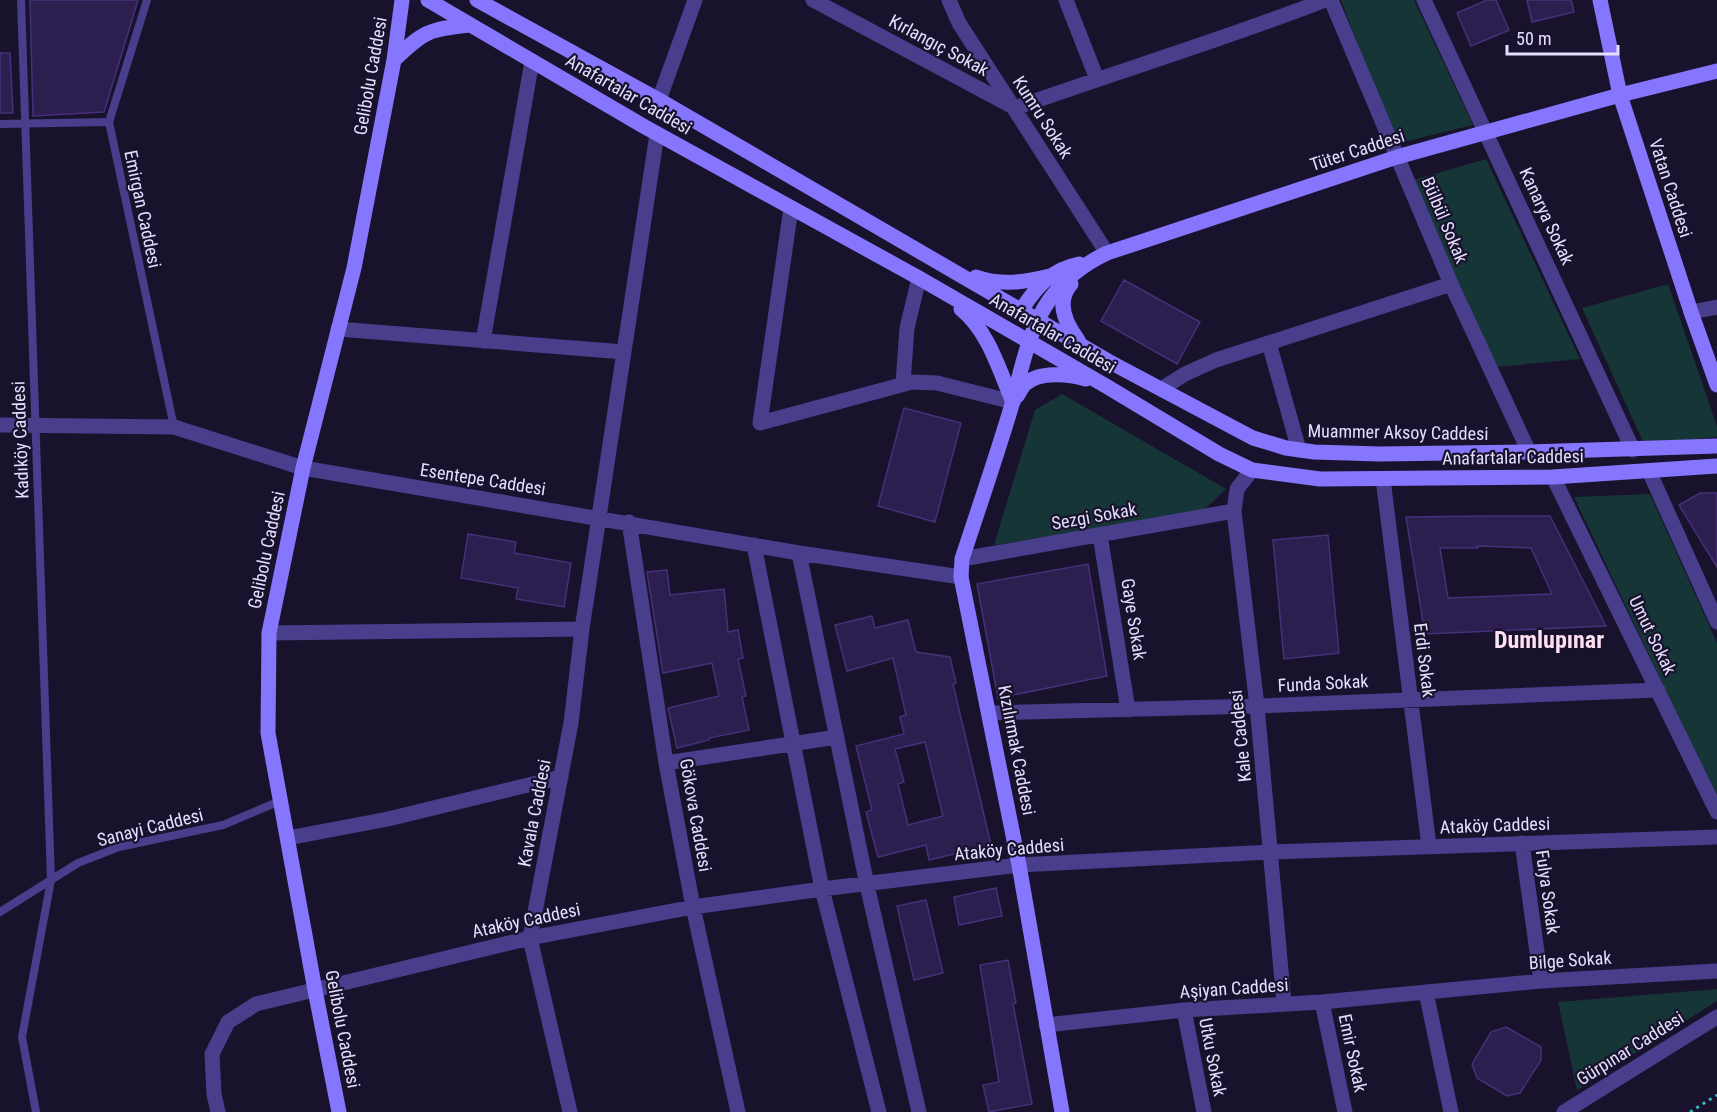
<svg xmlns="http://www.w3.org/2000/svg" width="1717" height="1112" viewBox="0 0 1717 1112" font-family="'Roboto Condensed',sans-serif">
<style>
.green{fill:#153537}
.building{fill:#2c1e4e;stroke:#46307a;stroke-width:1.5;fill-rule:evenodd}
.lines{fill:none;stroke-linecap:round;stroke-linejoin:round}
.path{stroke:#32babf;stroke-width:3;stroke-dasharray:3 4.5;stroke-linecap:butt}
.lane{stroke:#483e8b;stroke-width:8}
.street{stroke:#483e8b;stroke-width:15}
.secondary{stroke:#8676fe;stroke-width:15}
.labels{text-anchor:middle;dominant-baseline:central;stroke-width:4.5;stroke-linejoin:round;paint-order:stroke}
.street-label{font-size:18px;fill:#e5deff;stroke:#19122d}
.district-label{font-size:24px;font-weight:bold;fill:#ffe0f1;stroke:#19122d}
</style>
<rect width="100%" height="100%" fill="#19122d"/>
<path class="green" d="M1341 0H1414L1473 125 1395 144Z
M1486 159 1580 359 1496 367 1410 181Z
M1668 284 1717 426V437L1644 444 1582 308Z
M1062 394 1226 489 1202 512 994 545 1035 410Z
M1650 494 1717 643V798L1574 497Z
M1717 989V1001L1577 1090 1558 1002Z"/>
<path class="building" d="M30 0H138L104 112 33 116Z
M1487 0H1496L1509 30 1471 46 1457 13Z
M1527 0H1571L1574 12 1532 22Z
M0 53H10L13 113H0Z
M1124 280 1200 322 1177 364 1101 321Z
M904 408 961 423 935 522 878 506Z
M1700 493H1717V567L1679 505Z
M1489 516H1550L1606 626 1425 634 1406 517ZM1477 546 1531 548 1552 594 1448 598 1440 548H1478Z
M468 534 516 542 514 553 571 563 564 607 516 599 518 588 461 578Z
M1328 535 1339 653 1284 659 1273 540Z
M1088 564 1107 676 998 698 977 584Z
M667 570 670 595 724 589 728 632 738 630 743 658 738 659 746 696 742 697 749 730 709 738V740L677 748 668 708 719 696 712 663 663 673 647 572Z
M872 616 875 628 908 620 916 652 950 657 956 683 953 684 991 845 929 860 926 845 878 857 866 812 872 810 856 746 904 734 900 717 906 715 893 658 847 671 835 625ZM925 742 943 816 908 825 898 784 904 782 895 749Z
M996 888 1002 916 959 925 954 897Z
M926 900 943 973 914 980 897 906Z
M1008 960 1016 1003 1013 1004 1032 1104 989 1112 983 1085 999 1082 980 965Z
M1506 1027 1541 1047V1060L1520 1093 1507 1096 1477 1078 1472 1064 1491 1032Z"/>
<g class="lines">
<path class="path" d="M1690 1112 1717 1095"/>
<path class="lane" d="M21 0 51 880 22 1037 36 1112
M147 0 109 122 174 427
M0 124 109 122
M0 912 78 863 119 847 223 825 280 801"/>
<path class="street" d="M813 0 1015 108C1118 71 1223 40 1325 0
M949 0 959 23 1107 253
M1066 0 1097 79
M1331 0 1451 284 1529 452
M1424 0 1633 450
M659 100 695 0
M791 208 760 423 912 382 937 383 1013 402
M1691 312 1717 307
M338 329 624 352
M483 341 532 61
M1269 343 1299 450
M903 383 907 328 919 278
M1161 389 1185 374 1216 360 1451 284
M0 425 174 427 303 468 799 553 961 577
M1252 470 1237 489 1234 511 1257 706 1284 1003
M1649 471 1717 622
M1553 477 1717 812
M1383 479 1429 846
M629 522 666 763 693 907 738 1112
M1100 535 1128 710
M754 545 822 889 879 1112
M799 553 867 885 919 1112
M962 559 1234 511
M269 633 582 629
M990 713 1257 706 1658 690
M666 763 837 737
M288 838 388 819 561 777
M1522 843 1541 981
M1426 992 1451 1112
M1322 1002 1345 1112
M1184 1010 1204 1112
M1046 1025 1184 1010 1322 1002 1541 981 1717 971
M218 1112 214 1094 212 1054 228 1022 256 1004 530 938 693 907 822 889 1019 865 1271 852 1717 837
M570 1112 530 938 571 723 582 629 657 134
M1564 1112 1717 1017"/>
<path class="secondary" d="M428 0 645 127 919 278 1106 386 1219 454 1252 470 1320 479 1553 477 1717 466
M477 0 659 100 1108 361 1253 438 1286 448 1314 452 1380 454 1529 452 1717 446
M1600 0 1620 95 1691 312 1717 385
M394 60C424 31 429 29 470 25
M976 277C1002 286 1025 282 1050 276
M1071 284C1055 302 1066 324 1078 340
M961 309C989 332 999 370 1013 402
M1022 309C1036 287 1052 269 1079 264
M1017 396C1019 393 1022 387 1025 384 1039 371 1069 374 1086 379
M339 1112 315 990 268 733 269 633 303 468 354 268 394 60 402 0
M1062 1112 1019 865 961 577 962 559C978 510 995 461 1010 411 1021 374 1027 331 1050 299 1065 278 1084 264 1107 253L1397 157 1620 95 1717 71"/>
</g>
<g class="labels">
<g class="street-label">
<text transform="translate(939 45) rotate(28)">Kırlangıç Sokak</text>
<text transform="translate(370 76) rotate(-80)">Gelibolu Caddesi</text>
<text transform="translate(629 94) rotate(30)">Anafartalar Caddesi</text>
<text transform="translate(1043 117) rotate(57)">Kumru Sokak</text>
<text transform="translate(1357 150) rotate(-18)">Tüter Caddesi</text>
<text transform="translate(1671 188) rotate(72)">Vatan Caddesi</text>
<text transform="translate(143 209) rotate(78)">Emirgan Caddesi</text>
<text transform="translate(1547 216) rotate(65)">Kanarya Sokak</text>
<text transform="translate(1445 220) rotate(67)">Bülbül Sokak</text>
<text transform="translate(1053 333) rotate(30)">Anafartalar Caddesi</text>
<text transform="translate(1398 432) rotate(1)">Muammer Aksoy Caddesi</text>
<text transform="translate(20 440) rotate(-92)">Kadıköy Caddesi</text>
<text transform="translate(1513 457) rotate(-1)">Anafartalar Caddesi</text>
<text transform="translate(483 479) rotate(9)">Esentepe Caddesi</text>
<text transform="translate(1094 516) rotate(-10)">Sezgi Sokak</text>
<text transform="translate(266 550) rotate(-78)">Gelibolu Caddesi</text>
<text transform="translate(1134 619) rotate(81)">Gaye Sokak</text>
<text transform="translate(1653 635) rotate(64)">Umut Sokak</text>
<text transform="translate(1425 660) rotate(83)">Erdi Sokak</text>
<text transform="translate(1323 683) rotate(-3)">Funda Sokak</text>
<text transform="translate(1240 736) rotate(-96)">Kale Caddesi</text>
<text transform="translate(1017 750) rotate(79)">Kızılırmak Caddesi</text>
<text transform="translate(534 813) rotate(-79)">Kavala Caddesi</text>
<text transform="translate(696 815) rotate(80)">Gökova Caddesi</text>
<text transform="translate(1495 825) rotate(-2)">Ataköy Caddesi</text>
<text transform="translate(150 827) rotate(-14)">Sanayi Caddesi</text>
<text transform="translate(1009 849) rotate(-5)">Ataköy Caddesi</text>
<text transform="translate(1548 892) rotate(82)">Fulya Sokak</text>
<text transform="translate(526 920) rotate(-12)">Ataköy Caddesi</text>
<text transform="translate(1570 960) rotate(-4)">Bilge Sokak</text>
<text transform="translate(1234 988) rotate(-4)">Aşiyan Caddesi</text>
<text transform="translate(343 1029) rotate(79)">Gelibolu Caddesi</text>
<text transform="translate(1630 1048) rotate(-32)">Gürpınar Caddesi</text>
<text transform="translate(1353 1053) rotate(78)">Emir Sokak</text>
<text transform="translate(1213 1057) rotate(79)">Utku Sokak</text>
</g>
<g class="district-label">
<text x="1549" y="640">Dumlupınar</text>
</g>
</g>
<path d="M1507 45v9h111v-9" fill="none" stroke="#e5deff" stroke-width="3"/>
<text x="1516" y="45" font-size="18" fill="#e5deff" stroke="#19122d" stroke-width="4.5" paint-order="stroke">50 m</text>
</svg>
